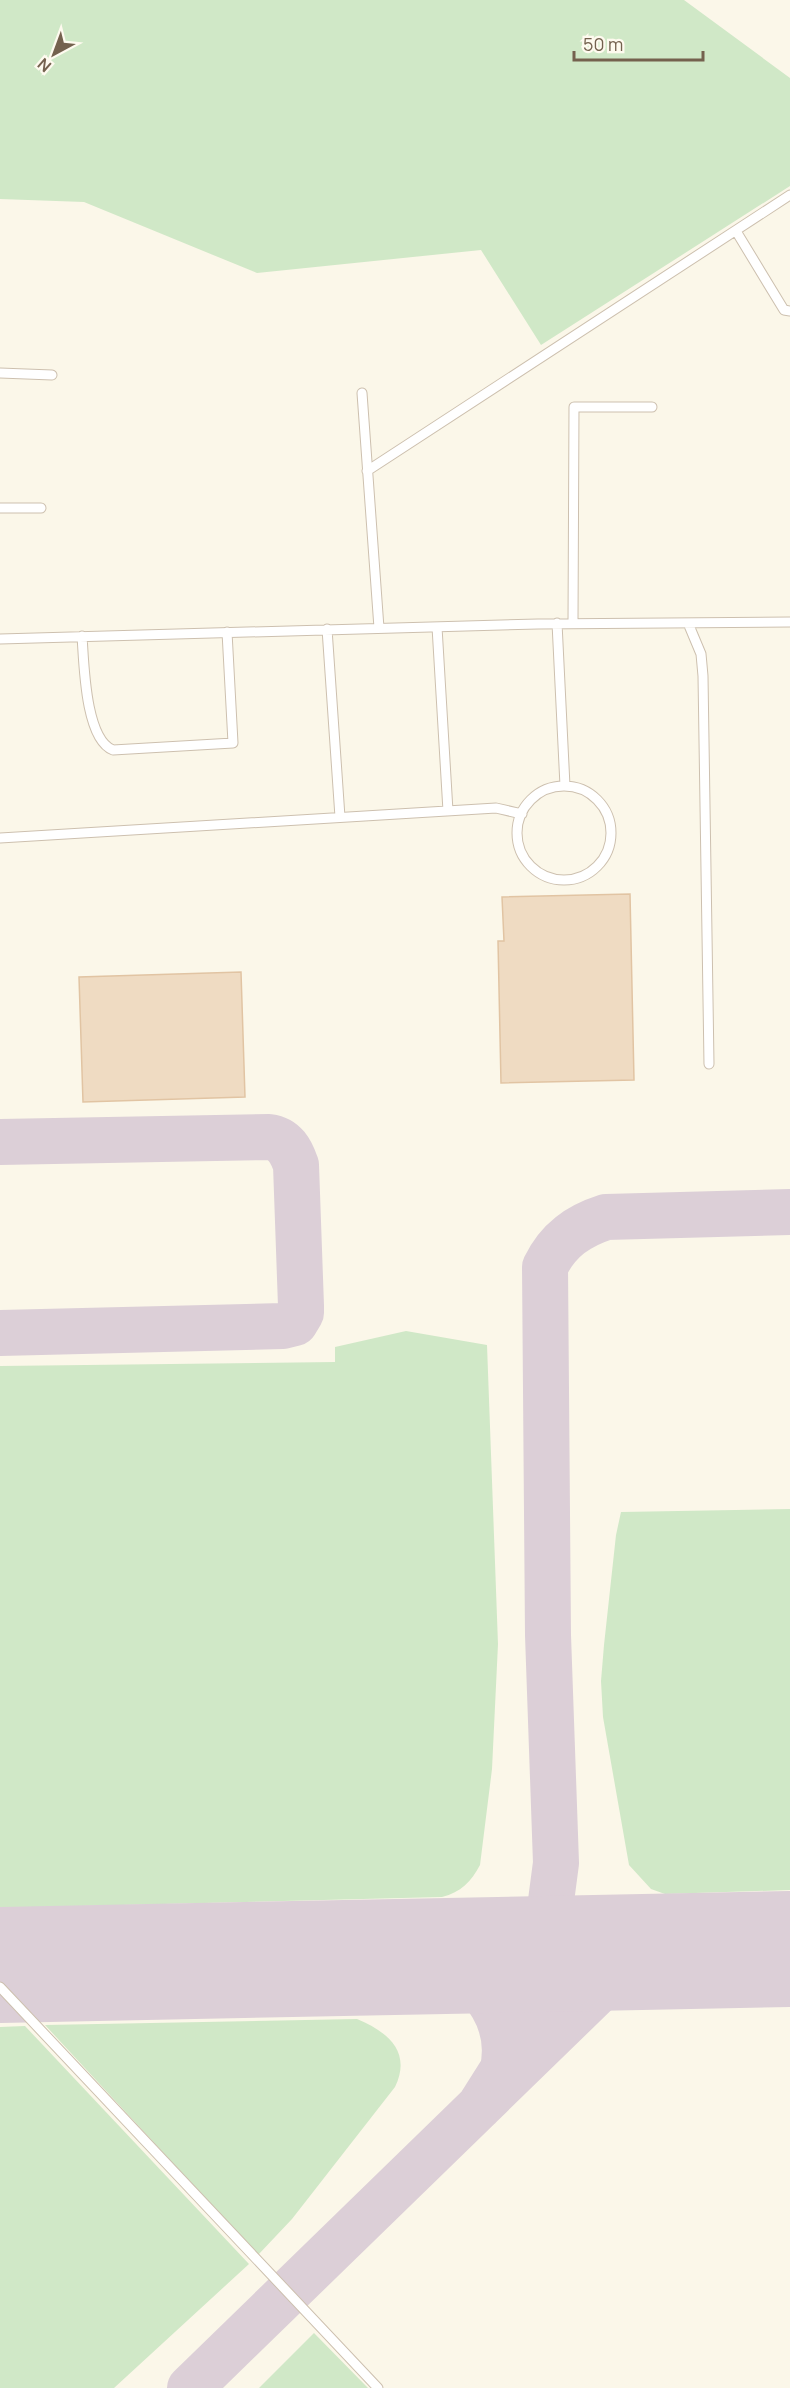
<svg xmlns="http://www.w3.org/2000/svg" width="790" height="2388" viewBox="0 0 790 2388" font-family="Manrope,sans-serif">
<style>
.green{fill:#d0e8c7}
.lines{fill:none;stroke-linecap:round;stroke-linejoin:round}
.taxiway{stroke:#dccfd7;stroke-width:46}
.runway{stroke:#dccfd7;stroke-width:116}
.building{fill:#efdbc2;stroke:#e1c4a3;stroke-width:1.5}
.lane-casing{stroke:#cdc0af;stroke-width:11}
.lane{stroke:#fff;stroke-width:9}
</style>
<rect width="100%" height="100%" fill="#fbf7e9"/>
<path class="green" d="M0 0H684L790 78V186L541 345 481 250 257 273 84 202 0 199Z
M406 1331 487 1345 498 1644 492 1769 480 1865C471 1882 461 1892 442 1897L0 1908V1366L335 1362V1347Z
M790 1509V1890L665 1894 651 1889 629 1865 603 1717 601 1681 604 1645 616 1535 621 1512Z
M357 2019C388 2032 412 2052 395 2087L292 2219 258 2255 45 2025Z
M25 2026 249 2264 114 2388H0V2027Z
M314 2333 368 2388H259Z"/>
<g class="lines">
<path class="taxiway" d="M0 1142 269 1137C285 1139 291 1151 296 1165L301 1306V1313L295 1323 283 1326 0 1333
M444 1956C483 1985 515 2022 502 2073
M479 2107 515 2050 527 2022 544 1954 556 1863 548 1635 545 1267C558 1240 578 1226 606 1217L790 1212
M190 2388 601 1988 628 1967 662 1951"/>
<path class="runway" d="M0 1965 790 1949"/>
</g>
<path class="building" d="M630 894 634 1080 501 1083 498 941H504L502 897Z
M241 972 245 1097 83 1102 79 977Z"/>
<g class="lines">
<defs>
<path id="lane" d="M736 231 784 310 790 311
M0 373 52 375
M362 393 379 628
M367 471 790 195
M0 508H41
M557 623 565 786
M573 623 574 407H652
M688 623 701 654 703 676 709 1064
M437 627 448 811
M327 629 340 817
M82 636C84 663 85 739 113 750L233 743 227 632
M0 639 538 624 790 622
M517 833a47 47 0 1 1 94 0a47 47 0 1 1-94 0Z
M0 838 496 808 522 814
M0 1987 378 2388"/>
</defs>
<use href="#lane" class="lane-casing"/>
<use href="#lane" class="lane"/>
</g>
<g transform="translate(54 54) rotate(221)" stroke="#fefaef" stroke-width="4.5" paint-order="stroke">
<path d="M0-4.5L10 22L0 15L-10 22Z" fill="#74614e"/>
<text y="-9" font-size="16" font-weight="bold" text-anchor="middle" fill="#74614e">N</text>
</g>
<path d="M574 51v9h129v-9" fill="none" stroke="#74614e" stroke-width="3"/>
<text x="583" y="51" font-size="18" fill="#74614e" stroke="#fefaef" stroke-width="4.5" paint-order="stroke">50 m</text>
</svg>
